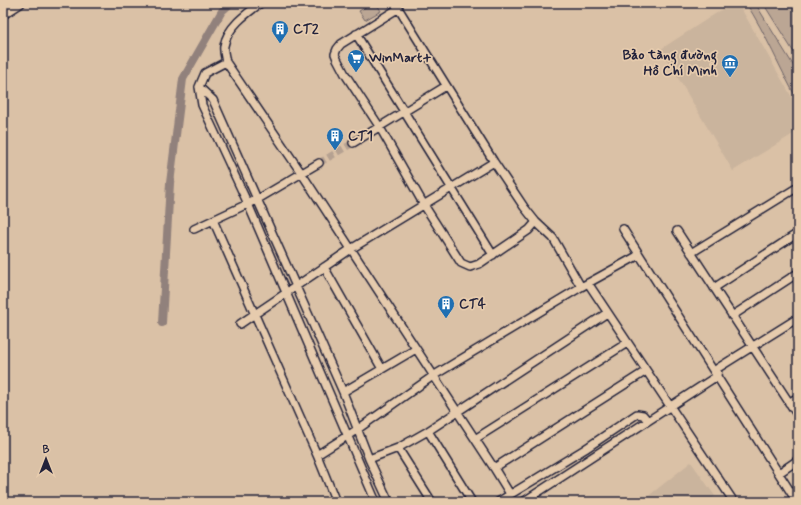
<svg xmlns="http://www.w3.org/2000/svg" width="801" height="505" viewBox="0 0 801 505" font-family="Mynerve,sans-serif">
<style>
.built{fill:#cab49d}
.green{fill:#bba694;stroke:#6e6468}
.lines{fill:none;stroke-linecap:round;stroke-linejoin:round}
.canal{stroke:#91817c;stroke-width:8}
.minor-tunnel{stroke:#b5a191;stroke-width:7;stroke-dasharray:7 3.5;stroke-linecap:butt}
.minor-casing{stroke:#22223b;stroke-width:10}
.tertiary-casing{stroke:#22223b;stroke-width:12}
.minor{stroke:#e6cbad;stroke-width:7}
.tertiary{stroke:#e6cbad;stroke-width:9}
.labels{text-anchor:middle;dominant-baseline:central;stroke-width:3.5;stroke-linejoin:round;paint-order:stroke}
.poi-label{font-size:14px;font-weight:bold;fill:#22223b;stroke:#e6cbad;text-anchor:start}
</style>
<rect width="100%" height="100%" fill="#dac1a6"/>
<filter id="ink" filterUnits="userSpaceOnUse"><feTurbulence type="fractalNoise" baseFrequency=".025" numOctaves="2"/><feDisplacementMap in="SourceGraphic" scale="8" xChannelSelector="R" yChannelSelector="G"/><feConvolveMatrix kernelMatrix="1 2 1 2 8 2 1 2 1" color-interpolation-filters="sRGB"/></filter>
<g filter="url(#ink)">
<path class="built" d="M732 3H738L798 108V131L733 171 661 49Z
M691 462 715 496 708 502H641Z"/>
<path class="green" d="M372 3H376L381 11 365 20 359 11Z
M746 3H755L798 73V101C780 69 766 34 746 3Z
M763 3H798V59Z"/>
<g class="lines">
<path class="canal" d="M162 323 170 183 183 79 222 11 231 3"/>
<path class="minor-tunnel" d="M319 163 353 143"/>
<defs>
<path id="minor" d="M261 3C247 13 227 27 224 46 223 51 225 57 226 62L302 174 494 468 510 494
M395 3 494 162 524 207 536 222 553 238 581 287
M399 8 341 44 337 49 335 54 337 59 345 74 379 126 424 205 461 263 470 267 479 264 529 230 536 222
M356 34 493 255
M226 62 205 73 199 87 202 105 248 204 376 502
M199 87 213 100 343 392 369 459 389 502
M353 143 446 86
M213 220 317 455 336 502
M194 229 258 199 319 163
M623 229 797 502
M677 231 798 416
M691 253 798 187
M324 267 382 369
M588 283 734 502
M714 288 798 233
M732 316 798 273
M240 324 351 249 494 162
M343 392 416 349
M789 403 798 397
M428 431 472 502
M475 439 627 343
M398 448 432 502
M317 455 358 429 433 376 581 287 639 255
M369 459 398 448 428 431 607 313
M494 468 646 371
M779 473 798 460
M498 502 585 449 637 414 643 415 648 421
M523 502 717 376 718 368 798 318"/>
<path id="tertiary" d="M3 14 20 3"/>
</defs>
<use href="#minor" class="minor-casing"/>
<use href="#tertiary" class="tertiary-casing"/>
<use href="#minor" class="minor"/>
<use href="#tertiary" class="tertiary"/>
</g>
</g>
<defs>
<symbol id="building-pin" viewBox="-11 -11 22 30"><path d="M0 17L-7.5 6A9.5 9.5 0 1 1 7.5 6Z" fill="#1f6fb2" stroke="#e6cbad"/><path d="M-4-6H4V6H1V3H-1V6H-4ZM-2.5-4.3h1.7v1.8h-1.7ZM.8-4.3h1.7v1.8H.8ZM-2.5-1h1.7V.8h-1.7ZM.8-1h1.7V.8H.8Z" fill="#fff"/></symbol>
<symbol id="supermarket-pin" viewBox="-11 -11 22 30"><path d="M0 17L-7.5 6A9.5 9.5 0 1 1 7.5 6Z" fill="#1f6fb2" stroke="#e6cbad"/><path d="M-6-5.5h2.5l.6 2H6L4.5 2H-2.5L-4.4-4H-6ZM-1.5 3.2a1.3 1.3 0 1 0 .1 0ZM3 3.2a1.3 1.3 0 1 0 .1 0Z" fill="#fff"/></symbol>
<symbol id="museum-pin" viewBox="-11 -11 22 30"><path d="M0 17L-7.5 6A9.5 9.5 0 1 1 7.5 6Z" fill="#1f6fb2" stroke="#e6cbad"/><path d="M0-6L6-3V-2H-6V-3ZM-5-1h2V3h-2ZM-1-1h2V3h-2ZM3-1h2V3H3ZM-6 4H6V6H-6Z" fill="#fff"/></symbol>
</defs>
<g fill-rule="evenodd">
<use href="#building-pin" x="270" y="19" width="20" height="27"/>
<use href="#supermarket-pin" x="346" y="48" width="20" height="27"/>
<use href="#museum-pin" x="720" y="53" width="20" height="27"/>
<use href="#building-pin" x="325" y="126" width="20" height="27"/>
<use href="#building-pin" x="436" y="294" width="20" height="27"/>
</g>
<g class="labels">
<g class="poi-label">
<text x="293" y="29">CT2</text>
<text x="717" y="55" text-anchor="end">Bảo tàng đường<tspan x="717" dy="16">Hồ Chí Minh</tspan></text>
<text x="369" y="58">WinMart+</text>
<text x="348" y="136">CT1</text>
<text x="459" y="304">CT4</text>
</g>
</g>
<rect width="801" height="505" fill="none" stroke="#e6cbad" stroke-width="16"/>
<rect x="8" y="8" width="785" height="489" fill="none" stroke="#22223b" stroke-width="1.5" filter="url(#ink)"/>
<g transform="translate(46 459)" stroke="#e6cbad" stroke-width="3" paint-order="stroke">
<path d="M0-3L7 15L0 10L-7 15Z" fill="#22223b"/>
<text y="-6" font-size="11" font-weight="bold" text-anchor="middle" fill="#22223b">B</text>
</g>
</svg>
